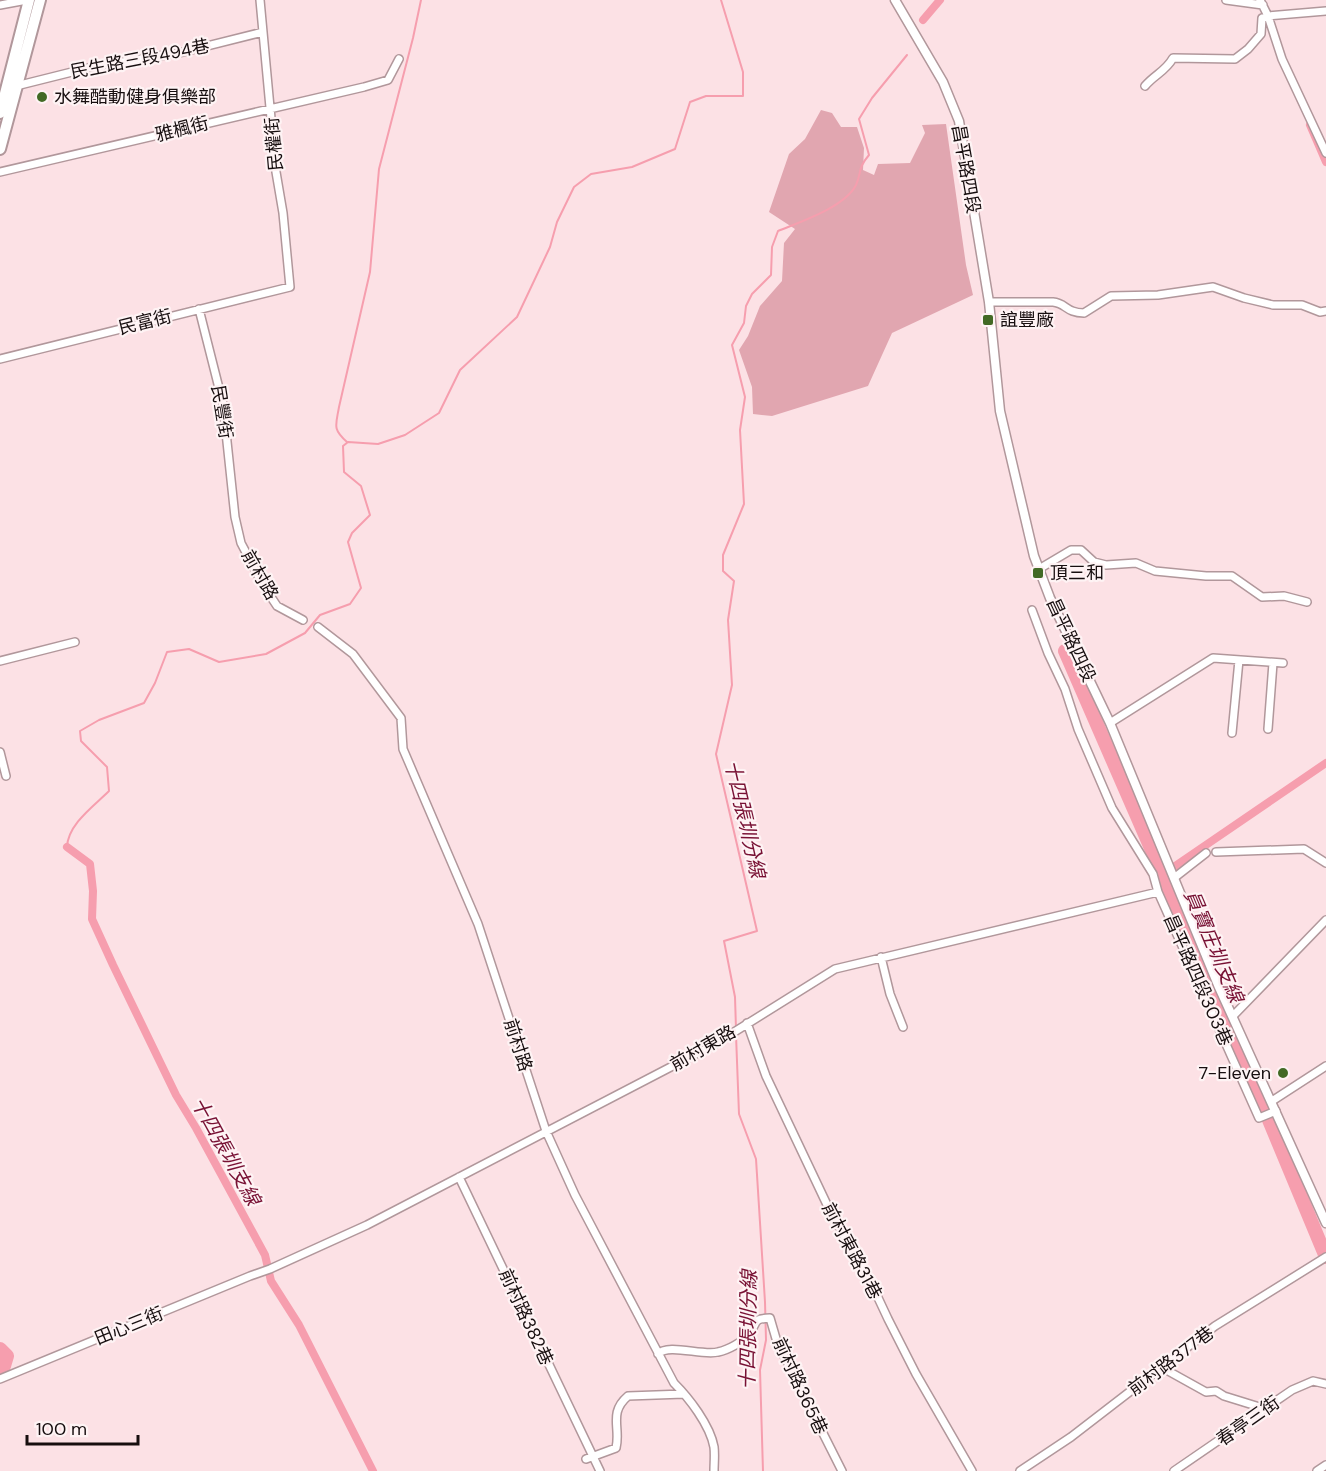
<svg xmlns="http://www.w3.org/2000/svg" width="1326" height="1471" viewBox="0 0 1326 1471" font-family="'DM Sans','Noto Sans TC',sans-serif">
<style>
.green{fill:#e1a6b0}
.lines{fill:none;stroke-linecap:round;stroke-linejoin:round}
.stream{stroke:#f69eae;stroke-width:2}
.canal{stroke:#f69eae;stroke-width:8}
.river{stroke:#f69eae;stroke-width:14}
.minor-casing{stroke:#b1979b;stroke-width:10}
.tertiary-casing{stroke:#b1979b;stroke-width:11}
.primary-casing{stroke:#b1979b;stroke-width:14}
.minor{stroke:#fff;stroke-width:7}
.tertiary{stroke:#fff;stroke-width:8}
.primary{stroke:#fff;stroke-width:10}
.poi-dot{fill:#426a25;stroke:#fef3f4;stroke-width:2}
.labels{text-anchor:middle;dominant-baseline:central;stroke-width:4.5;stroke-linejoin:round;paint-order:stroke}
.street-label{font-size:18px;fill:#170e0f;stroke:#fef3f4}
.poi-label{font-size:18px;fill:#170e0f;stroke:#fef3f4;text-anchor:start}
.water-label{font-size:20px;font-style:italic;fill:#781134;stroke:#fef3f4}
</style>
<rect width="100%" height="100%" fill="#fce1e5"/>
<path class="green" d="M821 110 832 113 841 127H857L864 148 863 170 874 175 878 164 910 163 925 133 922 125 946 124 966 265 973 295 892 333 868 386 772 416 753 414 752 387 739 350 748 336 760 306 782 281 784 243 795 229 769 212 789 154 805 139Z"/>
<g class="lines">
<path class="stream" d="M347 442C332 429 336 425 339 407L370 272 379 169 413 38 421 0
M67 847C68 824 94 806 109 791L107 767 81 741 80 731 99 720 144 703 155 683 167 652 189 649 219 662 266 654 305 633 320 615 350 604 361 588 348 542 352 533 370 515 361 486 344 472 343 446 348 442 378 444 405 435 439 413 460 370 517 317 550 247 557 222 574 187 591 174 632 167 675 149 690 102 706 96H743V72L721 0
M736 1029 735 997 724 941 757 931 716 754 732 685 728 620 734 581 723 571V555L744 504 740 430 745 397 732 345 744 323 746 306 752 294 771 275 772 247 778 231C800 222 845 207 856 185 862 172 857 169 869 155L859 119 872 98 907 55
M736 1035 739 1114 756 1159 765 1302 766 1340 760 1370 763 1471"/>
<path class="canal" d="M923 20 940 0
M1310 125 1326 162
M67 847 90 864 93 891 92 919 113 965 176 1095 196 1128 265 1255 271 1281 299 1325 373 1471
M1162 875 1326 763"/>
<path class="river" d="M1065 651 1259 1096 1326 1257
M0 1349 7 1356 4 1366 0 1371"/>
<defs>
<path id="minor" d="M1226 0 1263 5
M1260 0 1268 16 1282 59 1326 153
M0 5 27 0
M16 86 92 67 183 52 263 32
M1145 86C1154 75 1166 71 1173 58L1235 59 1248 49 1261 34 1262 18 1268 16 1326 11
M0 172 364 87 388 80 399 59
M989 302H1053C1066 303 1066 313 1084 313L1111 296 1158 295 1213 287 1244 298 1273 305H1302L1320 312 1326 311
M199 309 223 404 235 517 241 543 263 585 277 606 303 620
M0 359 290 287 283 213 276 172 260 0
M1039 569 1071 550H1081L1094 562 1106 565 1136 563 1155 571 1206 576H1232L1262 597 1284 596 1307 602
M1032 610 1048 653 1065 689 1078 729 1112 808 1153 874 1158 892 1259 1118 1276 1111
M318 627 353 654 401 718 403 749 478 924 546 1131 575 1195 674 1383C689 1398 710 1425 714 1447 715 1455 714 1463 714 1471
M0 661 75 642
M1110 723 1213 658 1283 663
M1268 729 1273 663
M1232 733 1239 660
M0 752 6 776
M1216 852 1304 849 1326 863
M1174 878 1206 853
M881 957 890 994 903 1027
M1233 1016 1326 920
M747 1023 766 1076 830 1211 873 1287 888 1319 916 1374 972 1471
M1272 1101 1326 1066
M459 1177 600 1471
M658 1354C668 1343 702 1356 718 1352 728 1350 743 1342 750 1333 758 1321 753 1319 770 1318L777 1342 842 1471
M1161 1367 1206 1392 1216 1391 1224 1396 1266 1409
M0 1379 250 1276 270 1269 367 1225 715 1044 835 969 1158 892
M586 1459 616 1448C621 1428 608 1413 628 1396L684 1394
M1020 1471 1071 1437 1215 1326 1326 1257
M1174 1471 1292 1390 1313 1381 1326 1384
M1317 1471 1326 1465"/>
<path id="tertiary" d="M895 0 943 82 959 121 989 302 1000 411 1034 556 1050 598 1110 723 1218 985 1326 1223"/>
<path id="primary" d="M0 113 29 0
M0 149 40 0"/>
</defs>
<use href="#minor" class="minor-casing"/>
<use href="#tertiary" class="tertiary-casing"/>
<use href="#primary" class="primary-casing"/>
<use href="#minor" class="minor"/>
<use href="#tertiary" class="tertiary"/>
<use href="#primary" class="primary"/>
</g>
<g class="poi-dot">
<circle cx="42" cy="97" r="6"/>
<rect x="982" y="314" width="12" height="12" rx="3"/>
<rect x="1032" y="567" width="12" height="12" rx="3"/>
<circle cx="1283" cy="1073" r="6"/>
</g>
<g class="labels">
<g class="street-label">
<text transform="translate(140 59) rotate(-11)">民生路三段494巷</text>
<text transform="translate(182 129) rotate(-14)">雅楓街</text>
<text transform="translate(274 144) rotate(-95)">民權街</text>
<text transform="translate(966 169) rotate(80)">昌平路四段</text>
<text transform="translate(145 322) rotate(-14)">民富街</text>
<text transform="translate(222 412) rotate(81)">民豐街</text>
<text transform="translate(260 575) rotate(60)">前村路</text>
<text transform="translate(1071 640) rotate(65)">昌平路四段</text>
<text transform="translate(1198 980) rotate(66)">昌平路四段303巷</text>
<text transform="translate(518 1045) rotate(72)">前村路</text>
<text transform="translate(703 1048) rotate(-30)">前村東路</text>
<text transform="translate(852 1251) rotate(62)">前村東路31巷</text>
<text transform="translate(526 1317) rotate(65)">前村路382巷</text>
<text transform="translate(129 1326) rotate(-22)">田心三街</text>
<text transform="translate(1171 1361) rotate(-37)">前村路377巷</text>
<text transform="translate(800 1386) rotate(65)">前村路365巷</text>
<text transform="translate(1248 1421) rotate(-35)">春亭三街</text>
</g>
<g class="poi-label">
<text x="54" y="97">水舞酷動健身俱樂部</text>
<text x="1000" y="320">誼豐廠</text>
<text x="1050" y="573">頂三和</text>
<text x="1271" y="1073" text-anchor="end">7-Eleven</text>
</g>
<g class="water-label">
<text transform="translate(745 819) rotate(77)">十四張圳分線</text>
<text transform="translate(1214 946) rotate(67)">員寶庄圳支線</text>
<text transform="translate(226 1151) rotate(61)">十四張圳支線</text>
<text transform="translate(748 1330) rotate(-89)">十四張圳分線</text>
</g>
</g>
<path d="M27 1435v9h111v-9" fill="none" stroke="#170e0f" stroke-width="3"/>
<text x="36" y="1435" font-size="18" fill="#170e0f" stroke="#fef3f4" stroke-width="4.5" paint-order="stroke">100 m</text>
</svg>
